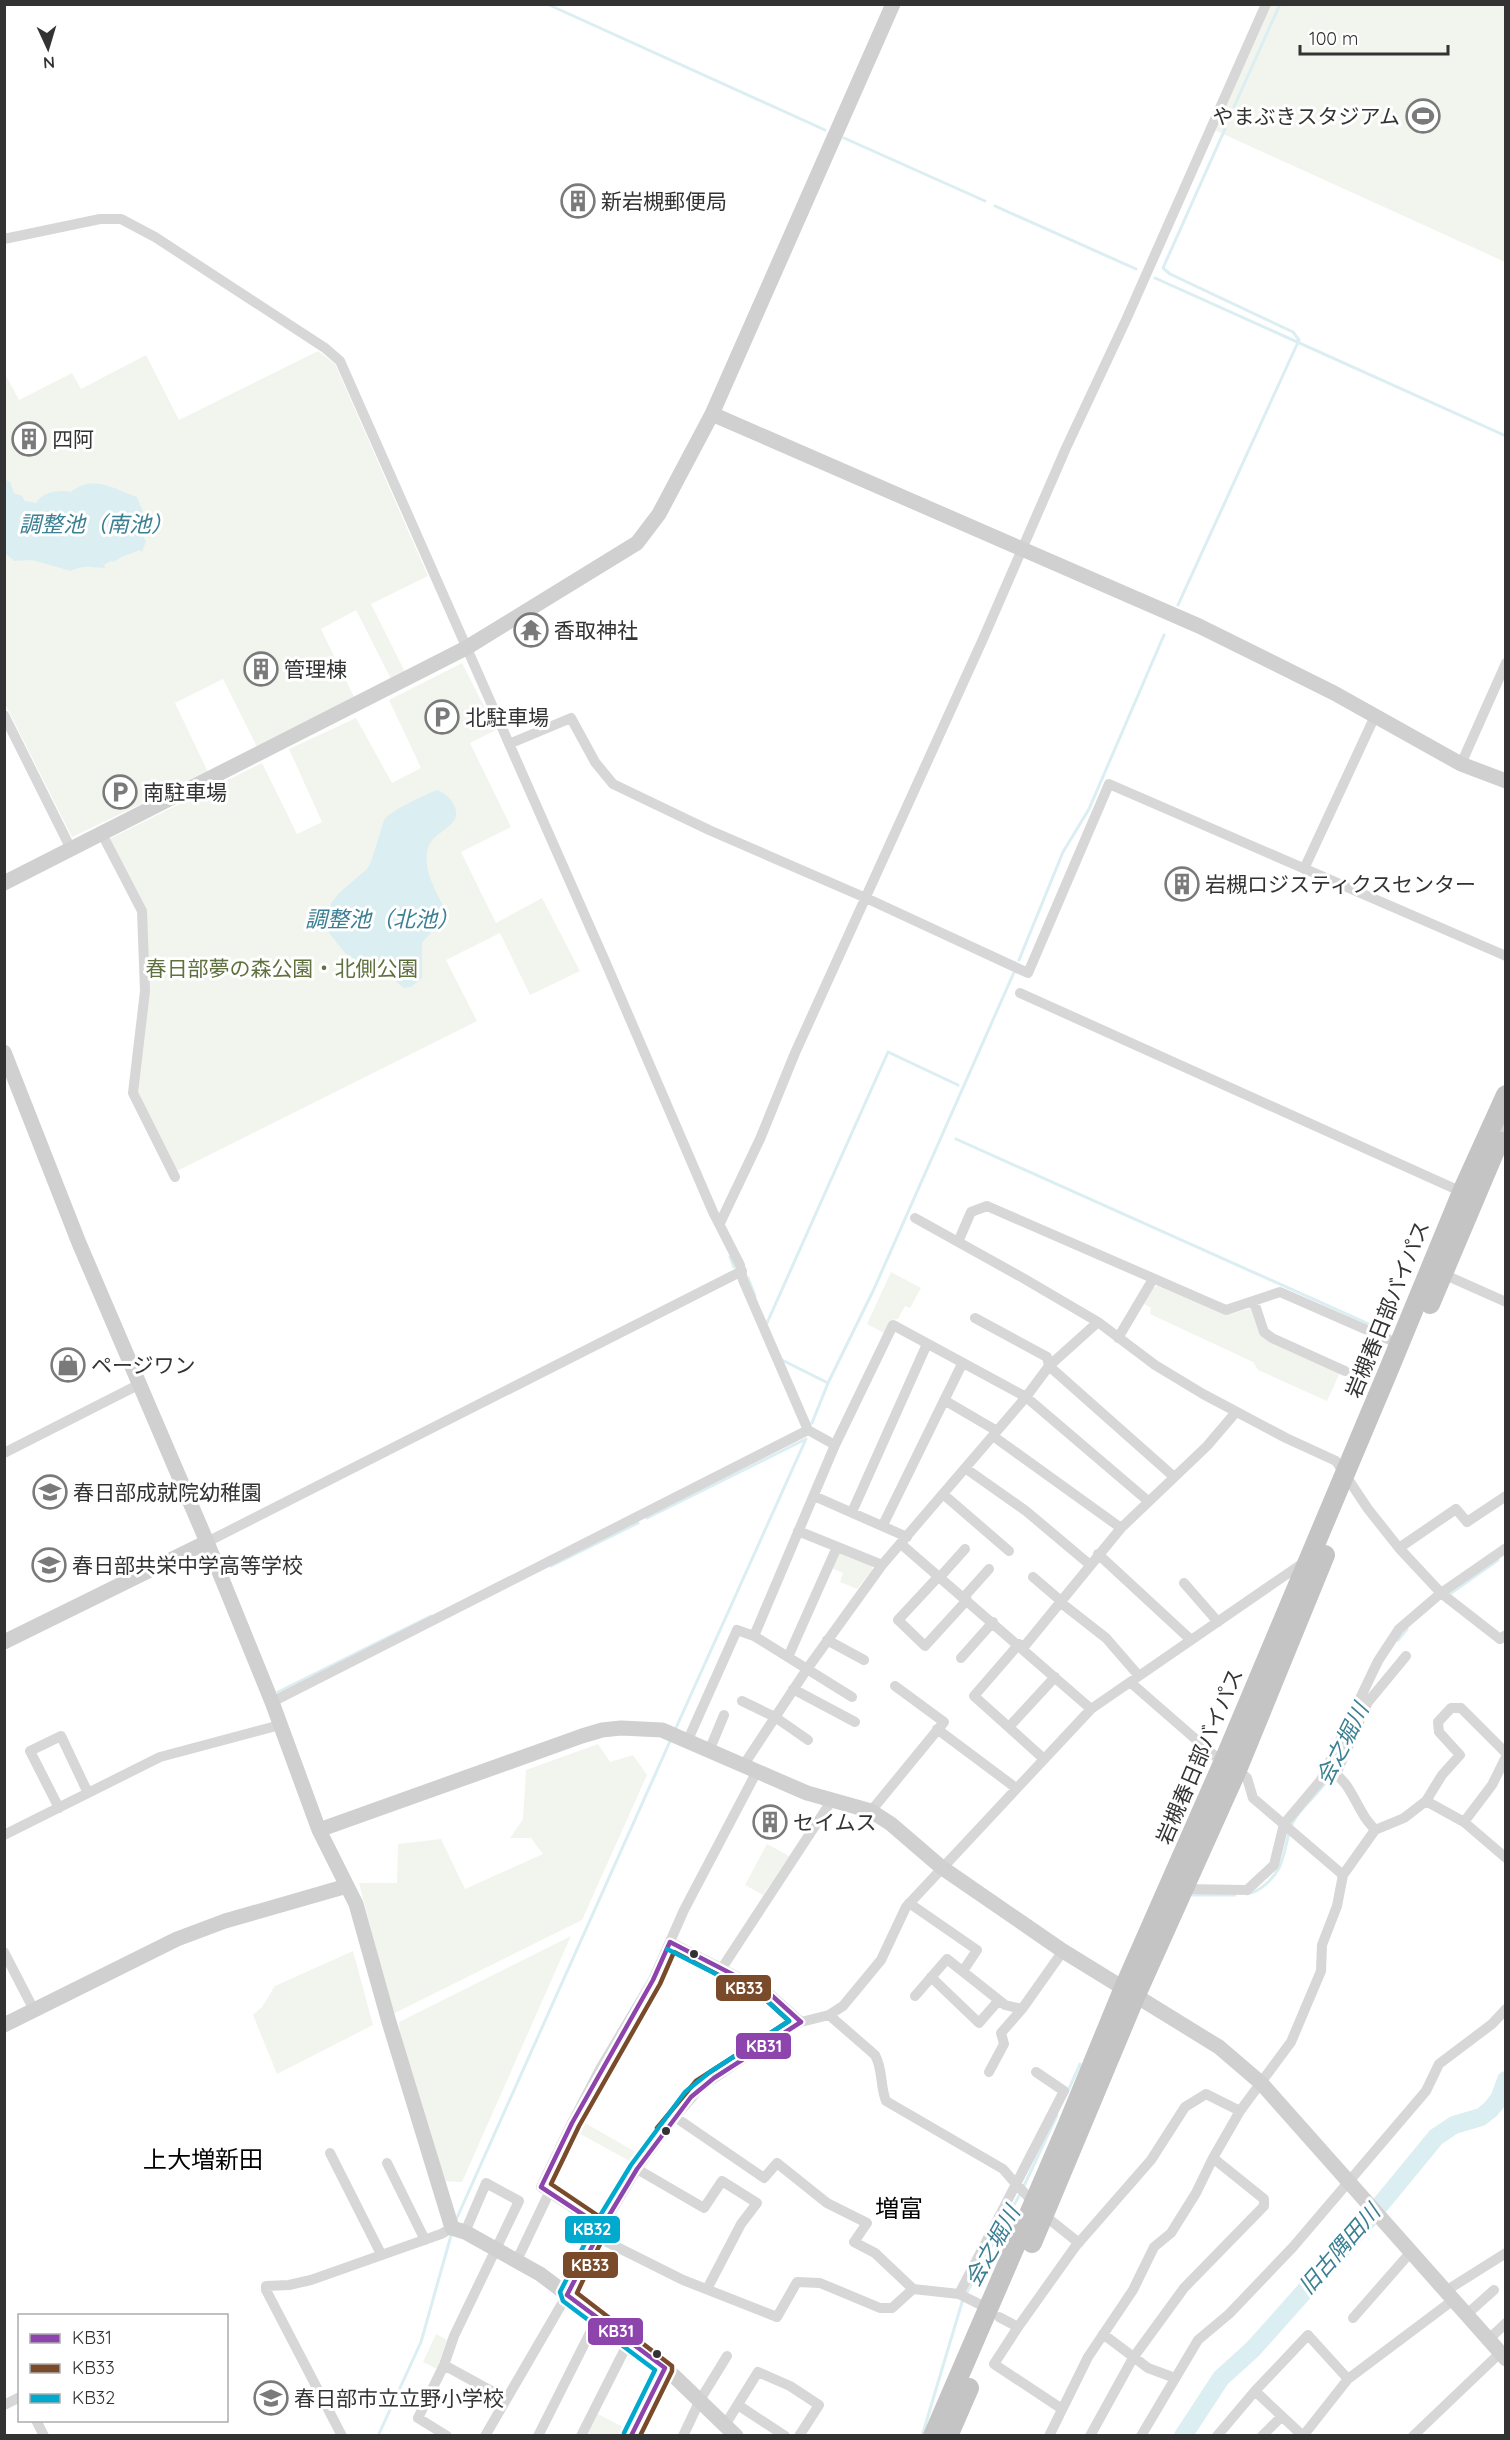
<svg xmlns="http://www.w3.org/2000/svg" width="1510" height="2440" viewBox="0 0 1510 2440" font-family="Quicksand,'Noto Sans JP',sans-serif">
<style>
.green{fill:#f2f5ed}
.water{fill:#dbeef2}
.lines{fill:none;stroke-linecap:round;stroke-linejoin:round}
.stream{stroke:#dbeef2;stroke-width:3}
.river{stroke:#dbeef2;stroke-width:18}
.street{stroke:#d7d7d7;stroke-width:10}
.secondary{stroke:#d0d0d0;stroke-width:15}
.highway{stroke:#c4c4c4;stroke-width:20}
.bus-1-casing{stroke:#fff;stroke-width:9}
.bus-2-casing{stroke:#fff;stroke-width:9}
.bus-3-casing{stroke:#fff;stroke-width:9}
.bus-1{stroke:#8e44ad;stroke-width:4.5}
.bus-2{stroke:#7a4b2a;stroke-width:4.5}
.bus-3{stroke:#00a9ce;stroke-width:4.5}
.bus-dot{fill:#333;stroke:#fff;stroke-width:2}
.labels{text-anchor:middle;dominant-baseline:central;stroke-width:6;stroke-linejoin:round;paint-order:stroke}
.poi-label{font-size:21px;fill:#333;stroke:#fff;text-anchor:start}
.park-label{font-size:21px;fill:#5f713e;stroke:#fff}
.street-label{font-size:21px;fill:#333;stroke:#fff}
.water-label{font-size:22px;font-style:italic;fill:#3b7f92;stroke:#fff}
.quarter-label{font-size:24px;fill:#000;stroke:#fff}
.line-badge{stroke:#fff;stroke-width:2}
.badge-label{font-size:16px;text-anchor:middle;font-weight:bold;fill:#fff}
</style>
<rect width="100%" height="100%" fill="#fff"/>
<path class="green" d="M1266 5H1505V262L1210 128Z
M318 351 335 364 428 576 371 604 405 672 391 679 356 610 321 629 354 697 257 747 223 679 175 703 208 772 72 837 5 704 4 372 19 400 72 373 81 389 146 355 179 420Z
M462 663 496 730 470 743 511 827 461 852 496 923 542 898 580 971 530 995 500 933 446 960 477 1021 177 1171 135 1092 144 911 109 839 262 763 297 834 322 822 289 749 356 718 392 783 421 768 389 700Z
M891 1272 921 1288 910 1308 905 1306 898 1319 891 1320 884 1333 867 1324Z
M1157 1286 1226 1315 1252 1308 1262 1334 1338 1370 1339 1375 1327 1401 1258 1370 1253 1362 1150 1314 1151 1308 1144 1304 1151 1289Z
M839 1552 872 1566V1570L857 1589 840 1582 843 1573 831 1568Z
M598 1744 610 1762 633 1755 647 1775 582 1920 393 2014 359 1883H397L398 1844 441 1839 465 1889 543 1854 531 1838H510L523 1819 526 1770Z
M767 1844 789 1856 763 1895 745 1885Z
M571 1936 462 2182 441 2181 400 2036 399 2022Z
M353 1951 373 2025 277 2074 253 2015 262 2007 275 1986Z
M578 2119 641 2155 635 2164 573 2130Z
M436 2334 447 2340 437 2369 423 2362Z
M598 2414 627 2429 624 2435H587Z"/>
<path class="water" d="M4 479 10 482 14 493 22 496 25 501 36 503C41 492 60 489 71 492 92 474 115 489 137 497L144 514 140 521 146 523 141 529 146 535 144 538 146 541 142 552 139 550C130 555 122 555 114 562L111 561 104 565 105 568C88 568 87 564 71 571L32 560 14 561 5 553Z
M437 790C448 793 463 811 453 822 444 833 429 836 427 853 424 873 437 892 445 910L444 917 422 943V978L411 987 404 988 381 969 356 961 345 953 329 933 327 923 331 903 339 893 367 869 371 862 384 820C391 810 425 795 437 790Z"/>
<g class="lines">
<path class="stream" d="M547 4 825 130
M1234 107 1280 4
M844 138 985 201
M995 206 1136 269
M1155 278 1506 436
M1178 605 1299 340 1293 332 1170 274 1163 268 1225 129
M1019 960 1063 852 1089 809 1164 635
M956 1139 1380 1329
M730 1257 734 1267
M748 1278 755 1296
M767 1323 888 1052 958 1085
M782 1360 828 1383
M812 1423 828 1383 874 1289 1015 970
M647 1518 804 1440
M551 1566 638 1523
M1447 1596 1498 1560
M1398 1640 1407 1629
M278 1692 431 1616
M675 1730 806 1439
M1247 1894C1260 1892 1273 1879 1279 1868 1286 1854 1286 1837 1293 1822 1303 1804 1322 1792 1331 1774
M1191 1895H1235
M1067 2093 1080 2064
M1023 2188 1057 2115
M456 2220 671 1739
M966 2294 1020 2194
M378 2436 421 2342 452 2232
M922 2436 963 2299"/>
<path class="river" d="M1183 2436 1221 2378 1253 2349 1367 2221 1436 2137 1454 2125 1481 2117 1490 2110 1499 2099 1506 2080"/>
<path class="street" d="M4 239 100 219H121L155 237 325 348 340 361 605 961 713 1212 740 1265 743 1280 808 1430 835 1445
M4 715 71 849
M509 744 571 718 595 762 613 784 709 830 866 898 1028 973 1109 784 1506 956
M1461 764 1506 663
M102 834 142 911 145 991 133 1093 175 1177
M1304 869 1375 716
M1020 993 1462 1192
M1505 1128 1506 1129
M915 1218 1023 1278 1098 1322 1155 1365 1203 1394 1286 1438 1336 1461 1368 1509 1399 1548 1441 1593 1500 1639 1506 1635
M720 1223 760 1139 795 1053 983 639 1066 448 1126 320 1266 4
M958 1242 971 1212 987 1206 1226 1310 1280 1292 1399 1344
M1443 1274 1506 1302
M1255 1305 1264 1332 1272 1338 1345 1371
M975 1318 1047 1357 1049 1366 1173 1476
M1118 1338 1153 1279
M944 1400 997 1431
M993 1436 1121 1528
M4 1453 138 1385
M965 1468 1026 1511 1089 1564
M943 1494 1009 1551
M814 1496 907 1537
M852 1512 927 1344
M883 1525 962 1364
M798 1531 882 1565
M207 1542 742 1271
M901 1544 1091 1709
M1399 1548 1456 1509 1467 1522 1506 1496
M1098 1554 1191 1640
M939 1576 898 1620 925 1646 967 1600
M940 1577 965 1549
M1033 1577 1061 1601
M1184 1583 1218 1622
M964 1597 989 1569
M1060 1602 1106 1638 1139 1676
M754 1636 835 1445 893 1325 1026 1397 1148 1501
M827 1640 864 1660
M1019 1644 974 1696 1044 1759
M1023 1648 1121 1528 1207 1446 1236 1412
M788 1657 837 1547
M961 1658 993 1622
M1130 1682 1223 1763
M793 1689 855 1722
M742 1701 775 1717 808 1740
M272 1702 808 1430
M1009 1727 1055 1677
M937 1729 1016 1788
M687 1742 737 1630 754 1636 852 1697
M709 1751 724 1715
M743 1766 807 1669 882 1565 1026 1397 1049 1366 1098 1322
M1237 1770 1247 1778 1253 1798 1343 1875
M1331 1771C1348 1781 1353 1798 1363 1814 1366 1820 1371 1825 1375 1830
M1336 1774 1368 1702 1406 1656
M1426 1801 1464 1822 1506 1858
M59 1808 30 1751 61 1736 88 1793
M871 1811 944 1722 895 1686
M1464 1822 1492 1785 1506 1757
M4 1835 160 1757 280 1725
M1183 1889 1247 1890 1274 1865 1284 1824 1321 1780 1378 1661 1399 1629 1441 1593 1506 1548
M909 1903 977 1950 963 1971
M670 1942 769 1993 801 2022
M4 1952 34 2010
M722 1968 832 1800
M931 1977 979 2023 999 2000
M915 1996 947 1959 1005 2005 1022 2009
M829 2015 875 2055C883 2069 880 2086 886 2101L1003 2169 1016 2184 959 2294
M989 2072 1004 2044 1001 2033 1022 2009 1063 1951
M675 2117 764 2178 777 2163 827 2203 867 2223 854 2242 875 2253 913 2289
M330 2153 381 2254
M387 2163 425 2240
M637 2169 704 2208 722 2181 757 2203 741 2224 707 2289
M1034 2203 1016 2184 1064 2091 1036 2072
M1044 2215 1079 2243
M602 2227 541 2187 572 2123 600 2069 653 1980 684 1910 756 1773
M597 2237 683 2280 777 2317 797 2282 820 2283 880 2308H892L913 2289 959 2294 989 2309
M517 2260 549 2193
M1444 2292 1506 2253
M1466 2315 1494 2290
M999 2317 1018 2327 1075 2247 1151 2160 1185 2107 1206 2094 1240 2111
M1353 2318 1410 2253
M1018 2327 994 2364 1062 2409
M1103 2334 1148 2368 1175 2378
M1488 2340 1506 2323
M444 2365 506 2399
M1255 2391 1303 2436
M4 2405 20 2397
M738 2405 785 2436
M36 2420 44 2436
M725 2425 758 2372 790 2386 819 2405 799 2436
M342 2436 266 2290V2286L289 2285 311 2280 441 2234 452 2228
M447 2436 418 2418 444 2365 454 2336 519 2201 486 2183 465 2232
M485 2436 567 2295 602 2227 637 2169 675 2117 701 2087 792 2026 801 2022 829 2015 843 2006 881 1960 906 1907 1091 1709 1306 1561
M538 2436 598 2317
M581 2436 629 2341
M631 2436 665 2368
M683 2436 700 2400 727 2356
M1049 2436 1088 2357 1133 2290 1154 2247 1171 2233 1196 2193 1213 2158 1240 2111 1291 2042 1321 1971 1322 1945 1337 1906 1343 1875 1375 1830 1404 1818 1426 1801 1442 1775 1460 1755 1439 1732 1438 1722 1451 1708H1461L1506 1753
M1090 2436 1133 2358 1184 2288 1264 2206V2199L1213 2158
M1141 2436 1198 2340 1229 2314 1293 2247 1426 2091 1439 2064 1492 2024 1506 2009
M1217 2436 1255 2391 1308 2335 1348 2379
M1262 2436 1282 2416
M1303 2436 1348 2379 1452 2301
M1413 2436 1500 2353"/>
<path class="secondary" d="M712 414 1199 626 1334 693 1461 764 1506 781
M4 883 466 648 637 543 659 514 712 414 893 4
M4 1052 79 1243 207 1542 272 1702 319 1830 356 1904 389 2022 452 2228 465 2232 540 2274 629 2341 675 2377 736 2436
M4 1642 207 1542
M319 1830 582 1736 602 1730 621 1728 662 1730 807 1793 871 1811 891 1824 941 1867 1063 1951 1219 2047 1261 2083 1506 2359
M4 2025 177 1939 225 1921 347 1886"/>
<path class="highway" d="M1430 1304 1499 1141
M1032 2243 1135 1997 1237 1770 1325 1555
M933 2436 1068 2124 1123 1990 1223 1763 1389 1369 1462 1192 1506 1095
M948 2436 969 2388"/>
<defs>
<path id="bus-1" d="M670 1942 769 1993 801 2022 714 2078 691 2097 637 2169 602 2227 541 2187 572 2123 653 1980Z
M602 2227 567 2295 665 2368 631 2436"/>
<path id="bus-2" d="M640 2436 672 2371V2366L577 2293 609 2225 606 2221 551 2184 579 2126 660 1984 674 1952 765 1999 789 2021 696 2081 657 2128"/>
<path id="bus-3" d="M624 2433 655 2370 563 2301 560 2292 595 2224 631 2165 685 2092 710 2072 789 2021 765 1999 667 1949"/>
</defs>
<use href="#bus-1" class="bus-1-casing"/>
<use href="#bus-2" class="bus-2-casing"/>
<use href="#bus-3" class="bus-3-casing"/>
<use href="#bus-1" class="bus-1"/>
<use href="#bus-2" class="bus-2"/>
<use href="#bus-3" class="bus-3"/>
</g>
<defs>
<symbol id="stadium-ring" viewBox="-11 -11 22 22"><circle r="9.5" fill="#fff" stroke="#7a7a7a" stroke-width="1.5"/><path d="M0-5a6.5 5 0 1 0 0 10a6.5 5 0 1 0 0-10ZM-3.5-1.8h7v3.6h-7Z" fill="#7a7a7a"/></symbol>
<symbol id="building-ring" viewBox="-11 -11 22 22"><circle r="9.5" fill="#fff" stroke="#7a7a7a" stroke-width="1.5"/><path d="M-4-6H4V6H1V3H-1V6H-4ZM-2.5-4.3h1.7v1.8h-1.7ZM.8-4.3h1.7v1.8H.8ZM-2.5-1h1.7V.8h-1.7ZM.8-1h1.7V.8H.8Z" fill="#7a7a7a"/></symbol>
<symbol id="temple-ring" viewBox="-11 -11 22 22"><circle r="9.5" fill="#fff" stroke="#7a7a7a" stroke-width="1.5"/><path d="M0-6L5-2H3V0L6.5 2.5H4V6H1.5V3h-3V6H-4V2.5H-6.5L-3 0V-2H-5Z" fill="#7a7a7a"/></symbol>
<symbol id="parking-ring" viewBox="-11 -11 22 22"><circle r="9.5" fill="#fff" stroke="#7a7a7a" stroke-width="1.5"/><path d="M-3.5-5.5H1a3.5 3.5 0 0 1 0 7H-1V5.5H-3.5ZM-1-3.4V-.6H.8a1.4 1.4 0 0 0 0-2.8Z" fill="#7a7a7a"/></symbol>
<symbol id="shop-ring" viewBox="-11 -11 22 22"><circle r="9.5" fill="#fff" stroke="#7a7a7a" stroke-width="1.5"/><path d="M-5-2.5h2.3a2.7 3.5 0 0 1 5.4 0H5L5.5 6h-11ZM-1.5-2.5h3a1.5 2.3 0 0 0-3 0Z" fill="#7a7a7a"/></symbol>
<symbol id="school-ring" viewBox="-11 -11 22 22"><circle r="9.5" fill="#fff" stroke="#7a7a7a" stroke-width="1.5"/><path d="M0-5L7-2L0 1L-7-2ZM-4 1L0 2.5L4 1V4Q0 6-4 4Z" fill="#7a7a7a"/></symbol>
</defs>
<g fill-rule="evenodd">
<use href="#stadium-ring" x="1404" y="97" width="38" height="38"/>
<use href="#building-ring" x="559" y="182" width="38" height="38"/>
<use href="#building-ring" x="10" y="420" width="38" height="38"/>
<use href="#temple-ring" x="512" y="611" width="38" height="38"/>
<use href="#building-ring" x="242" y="650" width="38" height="38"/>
<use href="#parking-ring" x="423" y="698" width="38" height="38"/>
<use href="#parking-ring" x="101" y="773" width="38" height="38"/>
<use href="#building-ring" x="1163" y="865" width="38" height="38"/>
<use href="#shop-ring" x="49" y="1346" width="38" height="38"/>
<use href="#school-ring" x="31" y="1473" width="38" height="38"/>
<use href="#school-ring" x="30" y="1546" width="38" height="38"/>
<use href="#building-ring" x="751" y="1803" width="38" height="38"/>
<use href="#school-ring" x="252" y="2379" width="38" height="38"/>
</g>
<g class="bus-dot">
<circle cx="694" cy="1954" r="5"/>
<circle cx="666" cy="2131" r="5"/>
<circle cx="657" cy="2354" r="5"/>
</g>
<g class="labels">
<g class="poi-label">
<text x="1400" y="116" text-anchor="end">やまぶきスタジアム</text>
<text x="601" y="201">新岩槻郵便局</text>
<text x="52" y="439">四阿</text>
<text x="554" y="630">香取神社</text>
<text x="284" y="669">管理棟</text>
<text x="465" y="717">北駐車場</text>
<text x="143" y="792">南駐車場</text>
<text x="1205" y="884">岩槻ロジスティクスセンター</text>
<text x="91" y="1365">ページワン</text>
<text x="73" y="1492">春日部成就院幼稚園</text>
<text x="72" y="1565">春日部共栄中学高等学校</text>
<text x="793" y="1822">セイムス</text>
<text x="294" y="2398">春日部市立立野小学校</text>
</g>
<g class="park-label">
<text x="282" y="968">春日部夢の森公園・北側公園</text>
</g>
<g class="street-label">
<text transform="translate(1387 1309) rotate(-68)">岩槻春日部バイパス</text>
<text transform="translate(1199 1756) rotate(-67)">岩槻春日部バイパス</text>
</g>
<g class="water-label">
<text x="96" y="524">調整池（南池）</text>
<text x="382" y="919">調整池（北池）</text>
<text transform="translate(1342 1744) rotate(-63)">会之堀川</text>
<text transform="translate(992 2246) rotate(-61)">会之堀川</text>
<text transform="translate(1339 2249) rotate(-49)">旧古隅田川</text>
</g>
<g class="quarter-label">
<text x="203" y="2159">上大増新田</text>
<text x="899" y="2208">増富</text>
</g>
</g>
<g class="line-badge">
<rect x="715" y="1974" width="57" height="28" rx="6" fill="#7a4b2a"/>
<rect x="735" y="2032" width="57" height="28" rx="6" fill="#8e44ad"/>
<rect x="564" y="2215" width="57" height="29" rx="6" fill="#00a9ce"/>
<rect x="562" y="2251" width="57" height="28" rx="6" fill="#7a4b2a"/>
<rect x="587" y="2317" width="57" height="29" rx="6" fill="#8e44ad"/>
</g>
<g class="badge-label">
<text x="744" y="1994">KB33</text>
<text x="764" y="2052">KB31</text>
<text x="592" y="2235">KB32</text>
<text x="590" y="2271">KB33</text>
<text x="616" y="2337">KB31</text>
</g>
<rect width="1510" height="2440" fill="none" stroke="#333333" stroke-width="12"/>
<rect x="18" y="2314" width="210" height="108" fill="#ffffff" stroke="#adadad" stroke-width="1.5"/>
<rect x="30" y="2334" width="30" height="9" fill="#8e44ad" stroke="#adadad" stroke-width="1.5"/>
<text x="72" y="2344" font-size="18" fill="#333333">KB31</text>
<rect x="30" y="2364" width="30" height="9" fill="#7a4b2a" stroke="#adadad" stroke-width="1.5"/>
<text x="72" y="2374" font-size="18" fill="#333333">KB33</text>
<rect x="30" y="2394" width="30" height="9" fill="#00a9ce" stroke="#adadad" stroke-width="1.5"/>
<text x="72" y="2404" font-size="18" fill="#333333">KB32</text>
<g transform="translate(48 48) rotate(176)" stroke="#ffffff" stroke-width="4.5" paint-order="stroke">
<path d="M0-4.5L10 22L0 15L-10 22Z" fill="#333333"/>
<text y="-9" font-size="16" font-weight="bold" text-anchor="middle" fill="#333333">N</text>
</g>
<path d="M1300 45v9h148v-9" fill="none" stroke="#333333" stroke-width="3"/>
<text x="1309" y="45" font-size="18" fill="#333333" stroke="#ffffff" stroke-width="4.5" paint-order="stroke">100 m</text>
</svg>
